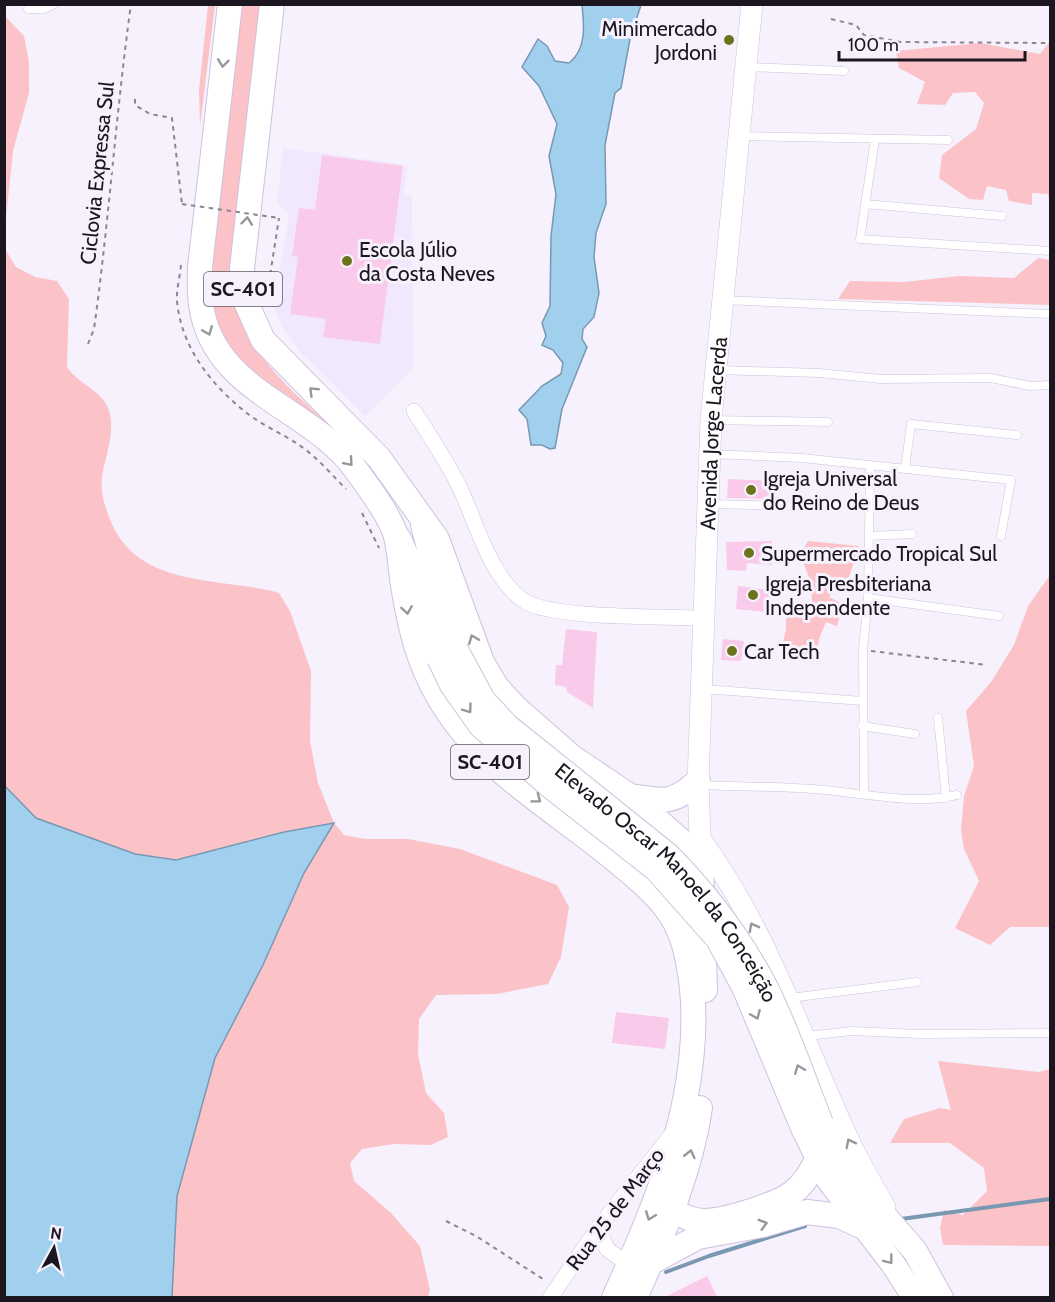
<svg xmlns="http://www.w3.org/2000/svg" width="1055" height="1302" viewBox="0 0 1055 1302" font-family="Cabin,sans-serif">
<style>
.built{fill:#f2e8fe}
.green{fill:#fbc3c7}
.water{fill:#a1d0ef;stroke:#7998b1;stroke-width:1.5}
.lines{fill:none;stroke-linecap:round;stroke-linejoin:round}
.stream{stroke:#7998b1;stroke-width:4}
.building{fill:#f9cae9}
.service-casing{stroke:#cec1df;stroke-width:9}
.minor-casing{stroke:#cec1df;stroke-width:16}
.secondary-casing{stroke:#cec1df;stroke-width:22}
.primary-casing{stroke:#cec1df;stroke-width:26}
.trunk-casing{stroke:#cec1df;stroke-width:26}
.path{stroke:#8b8691;stroke-width:2;stroke-dasharray:4.5 4.5;stroke-linecap:butt}
.service{stroke:#fff;stroke-width:8}
.minor{stroke:#fff;stroke-width:15}
.secondary{stroke:#fff;stroke-width:21}
.primary{stroke:#fff;stroke-width:24}
.trunk{stroke:#fff;stroke-width:24}
.primary-bridge-casing{stroke:#cec1df;stroke-width:26;stroke-linecap:butt}
.path-bridge{stroke:#8b8691;stroke-width:2;stroke-dasharray:4.5 4.5;stroke-linecap:butt}
.primary-bridge{stroke:#fff;stroke-width:24}
.oneway{stroke:#98969b}
.poi-dot{fill:#6b731c;stroke:#f6f1fd;stroke-width:2}
.labels{text-anchor:middle;dominant-baseline:central;stroke-width:6;stroke-linejoin:round;paint-order:stroke}
.shield{fill:#f6f1fd;stroke:#5d5862;stroke-width:1.5}
.shield-label{font-size:20px;font-weight:bold;fill:#1b1620}
.poi-label{font-size:21px;fill:#1b1620;stroke:#f6f1fd;text-anchor:start}
.street-label{font-size:21px;fill:#1b1620;stroke:#f6f1fd}
</style>
<rect width="100%" height="100%" fill="#f6f1fd"/>
<path class="built" d="M283 148 408 165 404 194 412 195 413 368 365 416 299 351 283 329 273 306 289 216 277 203Z"/>
<path class="green" d="M208 5H215L200 126 199 90Z
M239 5H263L235 306C254 366 308 404 353 446L269 391 217 334 209 276Z
M5 16 24 36 29 62V93L13 151 5 228V249L16 267 35 277 57 281 69 299 67 366C75 382 96 387 106 404 118 424 106 454 102 476 100 493 105 508 112 524 141 589 223 577 279 593L290 611 311 671 310 741 318 783 334 823 344 835 365 839H408L460 849 557 885 569 907 561 957 548 984 497 994 436 995 419 1019 418 1054 426 1093 444 1113 448 1137 431 1145 394 1144 362 1149 350 1163 354 1181 391 1213 420 1246 430 1290 428 1297H172L177 1196 215 1058 263 965 304 873 334 823 284 832 176 860 135 854 36 818 5 785Z
M1050 41V204L1048 194 1032 193V205L1009 201 1006 190 987 186 983 200 969 199 939 178 942 155 976 129 984 103 975 92 953 93 945 105 917 104 925 82 899 68 896 51 980 43 1040 54Z
M1038 258 1050 260V305L838 299 850 281 904 282 959 276 1014 278Z
M808 541 859 546 846 587H836L829 597 843 604 837 626 826 622 819 639 816 658H797L781 651 786 629V615L790 612 799 618 809 615C816 594 809 575 800 555Z
M1050 575V927H1010L990 945 955 928 979 881 964 849 961 830 964 796 974 766 966 711 991 682 1014 645 1028 606Z
M938 1061 1039 1072 1050 1069V1246L943 1245 940 1228 944 1210 963 1215 987 1191 984 1168 950 1143H890L904 1119 940 1108 951 1110Z"/>
<path class="water" d="M582 5H641L630 39 621 88 615 93 605 145 606 204 596 233 594 257 599 293 594 317 583 329 582 339 587 347 562 409 555 448 550 449 542 445H531L527 419 519 410 542 386 561 374 563 363 553 350 542 345 546 336 542 323 550 306 551 236 556 194 549 156 557 124 539 86 522 67 538 39 547 46 555 61 569 63C587 49 584 25 582 5Z
M4 785 36 818 135 854 176 860 284 832 334 823 304 873 263 965 215 1058 177 1196 172 1297H5Z"/>
<g class="lines">
<path class="stream" d="M901 1219 1050 1199
M666 1272 709 1256 805 1226"/>
</g>
<path class="building" d="M322 155 403 166 380 344 323 337 326 319 290 314 298 257 292 256 299 208 315 210Z
M728 479 774 481V499L727 498Z
M772 541V565L747 563 746 571 727 570 726 542Z
M738 586 770 590 767 612 736 609Z
M566 629 597 632 593 708 567 692 566 687 555 685 556 665H562Z
M723 639 744 641 741 661 721 660Z
M616 1012 669 1018 665 1049 612 1043Z
M707 1276 718 1298H663Z"/>
<g class="lines">
<defs>
<path id="service" d="M28 9H44L54 4
M747 67 844 71
M740 136 948 140
M875 139 860 239 1050 251
M865 204 1002 216
M723 300 1050 314
M717 370 819 373 881 379 991 378 1030 386 1050 385
M712 420 828 422
M711 454 802 458 1011 480 1001 536
M905 469 911 424 1017 435
M708 504 800 506
M869 536 912 534
M868 598 999 616
M703 689 863 701
M938 718 946 798
M862 726 915 734
M701 785C742 787 784 786 825 790 867 794 915 805 957 795
M864 794 863 650 868 598 870 465
M790 998 917 982
M806 1036 852 1031 920 1034 1050 1033"/>
<path id="minor" d="M414 411C430 436 446 460 459 486 476 521 491 581 526 602 555 619 664 616 702 618
M598 1228 607 1249 629 1265
M550 1298 598 1228 672 1134"/>
<g id="secondary">
<path d="M700 839C767 930 801 1037 848 1139 859 1162 872 1185 885 1207"/>
<path id="s1" d="M701 865 698 781 711 420 752 4"/>
</g>
<path id="primary" d="M423 525 456 650
M399 539 417 579 439 658
M821 1123 854 1181 915 1251 941 1298
M804 1130 828 1179 893 1264 915 1298"/>
<path id="trunk" d="M230 4 200 267C200 280 199 293 201 305 213 389 302 405 350 462 365 482 384 507 394 530 400 546 400 568 403 585 411 635 421 675 452 718 495 778 563 816 620 864 637 878 660 897 672 917 685 938 689 963 692 988 702 1097 658 1200 614 1298
M272 4 242 268 245 300 263 340 379 458 437 539 482 662 496 686 515 707 572 757 630 796 695 853 701 865 705 990
M630 796C663 801 673 805 698 781
M673 1210C683 1216 692 1221 704 1221 724 1221 776 1205 792 1193 804 1184 810 1173 817 1160
M650 1263 698 1237 763 1225 807 1212 839 1216 861 1226
M635 1298C662 1236 690 1176 700 1108"/>
</defs>
<use href="#service" class="service-casing"/>
<use href="#minor" class="minor-casing"/>
<use href="#secondary" class="secondary-casing"/>
<use href="#primary" class="primary-casing"/>
<use href="#trunk" class="trunk-casing"/>
<path class="path" d="M831 19 856 25 864 35 900 42 1050 43
M135 99V105L150 114 172 118 182 204
M181 265C180 277 176 290 177 301 181 348 213 387 248 414 264 426 283 434 299 445 316 456 331 474 346 489
M266 301 279 218
M88 344 94 329C109 221 116 112 131 4
M809 506 833 507
M362 513 379 548
M871 651 987 665
M446 1221 476 1236 546 1281"/>
<use href="#service" class="service"/>
<use href="#minor" class="minor"/>
<use href="#secondary" class="secondary"/>
<use href="#primary" class="primary"/>
<use href="#trunk" class="trunk"/>
<defs>
<g id="primary-bridge">
<path id="s2" d="M456 650 483 700 507 726 669 856C707 895 740 938 765 986 787 1029 803 1078 821 1123"/>
<path d="M439 658 452 685 481 726 549 785 656 869 718 939 744 987 804 1130"/>
</g>
</defs>
<use href="#primary-bridge" class="primary-bridge-casing"/>
<path class="path-bridge" d="M182 204 279 218"/>
<use href="#primary-bridge" class="primary-bridge"/>
</g>
<defs><path id="oneway-chevron" d="M-2-3.5L2.5 0L-2 3.5" fill="none" stroke-width="1.6" stroke-linecap="round" stroke-linejoin="round" transform="scale(1.5)"/></defs>
<g class="oneway">
<use href="#oneway-chevron" transform="translate(223 63) rotate(97)"/>
<use href="#oneway-chevron" transform="translate(247 221) rotate(-84)"/>
<use href="#oneway-chevron" transform="translate(208 331) rotate(68)"/>
<use href="#oneway-chevron" transform="translate(313 391) rotate(-136)"/>
<use href="#oneway-chevron" transform="translate(349 462) rotate(49)"/>
<use href="#oneway-chevron" transform="translate(407 610) rotate(81)"/>
<use href="#oneway-chevron" transform="translate(473 639) rotate(-112)"/>
<use href="#oneway-chevron" transform="translate(468 709) rotate(54)"/>
<use href="#oneway-chevron" transform="translate(537 799) rotate(37)"/>
<use href="#oneway-chevron" transform="translate(753 927) rotate(-118)"/>
<use href="#oneway-chevron" transform="translate(756 1015) rotate(67)"/>
<use href="#oneway-chevron" transform="translate(799 1069) rotate(-112)"/>
<use href="#oneway-chevron" transform="translate(850 1143) rotate(-117)"/>
<use href="#oneway-chevron" transform="translate(690 1154) rotate(-77)"/>
<use href="#oneway-chevron" transform="translate(650 1216) rotate(111)"/>
<use href="#oneway-chevron" transform="translate(763 1224) rotate(-16)"/>
<use href="#oneway-chevron" transform="translate(889 1260) rotate(52)"/>
</g>
<g class="poi-dot">
<circle cx="729" cy="40" r="6"/>
<circle cx="347" cy="261" r="6"/>
<circle cx="751" cy="490" r="6"/>
<circle cx="749" cy="553" r="6"/>
<circle cx="753" cy="595" r="6"/>
<circle cx="732" cy="651" r="6"/>
</g>
<g class="labels">
<g class="shield">
<rect x="204" y="272" width="78" height="34" rx="4.5"/>
<rect x="451" y="745" width="78" height="34" rx="4.5"/>
</g>
<g class="shield-label">
<text x="243" y="289">SC-401</text>
<text x="490" y="762">SC-401</text>
</g>
<g class="poi-label">
<text x="717" y="28" text-anchor="end">Minimercado<tspan x="717" dy="24">Jordoni</tspan></text>
<text x="359" y="249">Escola Júlio<tspan x="359" dy="24">da Costa Neves</tspan></text>
<text x="763" y="478">Igreja Universal<tspan x="763" dy="24">do Reino de Deus</tspan></text>
<text x="761" y="553">Supermercado Tropical Sul</text>
<text x="765" y="583">Igreja Presbiteriana<tspan x="765" dy="24">Independente</tspan></text>
<text x="744" y="651">Car Tech</text>
</g>
<g class="street-label">
<text transform="translate(97 173) rotate(-84)">Ciclovia Expressa Sul</text>
<text stroke="none"><textPath href="#s1" startOffset="432">Avenida Jorge Lacerda</textPath></text>
<text stroke="none"><textPath href="#s2" startOffset="318">Elevado Oscar Manoel da Conceição</textPath></text>
<text transform="translate(615 1209) rotate(-53)">Rua 25 de Março</text>
</g>
</g>
<rect width="1055" height="1302" fill="none" stroke="#1b1620" stroke-width="12"/>
<g transform="translate(54 1248) rotate(8)" stroke="#f6f1fd" stroke-width="4.5" paint-order="stroke">
<path d="M0-4.5L10 22L0 15L-10 22Z" fill="#1b1620"/>
<text y="-9" font-size="16" font-weight="bold" text-anchor="middle" fill="#1b1620">N</text>
</g>
<path d="M839 51v9h186v-9" fill="none" stroke="#1b1620" stroke-width="3"/>
<text x="848" y="51" font-size="18" fill="#1b1620" stroke="#f6f1fd" stroke-width="4.5" paint-order="stroke">100 m</text>
</svg>
